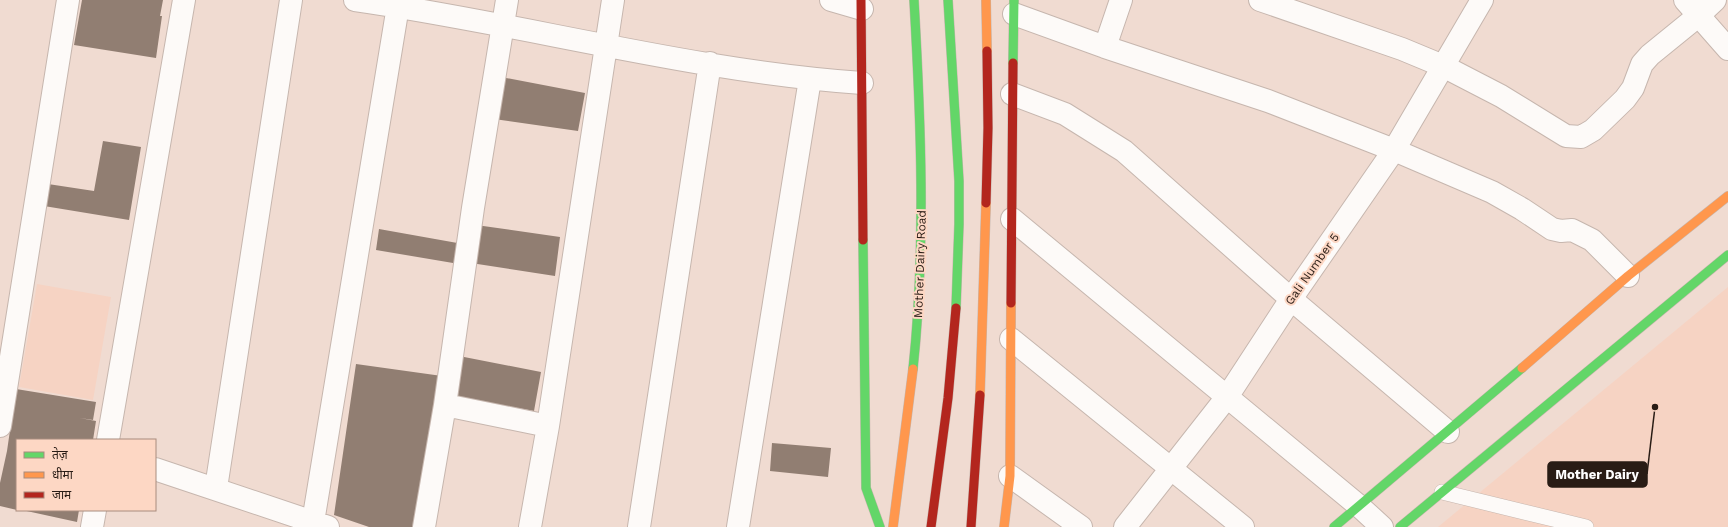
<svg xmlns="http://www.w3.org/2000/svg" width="1728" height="527" viewBox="0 0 1728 527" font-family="'Work Sans','Noto Sans Devanagari',sans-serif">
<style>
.built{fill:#f6d3c3}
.building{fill:#917e72}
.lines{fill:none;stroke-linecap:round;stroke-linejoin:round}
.lane-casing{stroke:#c6b6ae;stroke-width:16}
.street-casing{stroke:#c6b6ae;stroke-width:24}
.fast-casing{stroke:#c6b6ae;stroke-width:10}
.slow-casing{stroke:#c6b6ae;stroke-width:10}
.jam-casing{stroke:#c6b6ae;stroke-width:10}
.lane{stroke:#fdfaf8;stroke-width:15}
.street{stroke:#fdfaf8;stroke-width:22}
.fast{stroke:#63d668;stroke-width:9}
.slow{stroke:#ff974d;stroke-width:9}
.jam{stroke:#b3261e;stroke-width:9}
.labels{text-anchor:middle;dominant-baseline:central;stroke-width:4;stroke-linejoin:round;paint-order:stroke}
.street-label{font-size:12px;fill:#291c15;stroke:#fdd7c4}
.leader{fill:none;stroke:#291c15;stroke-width:1.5}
.callout-dot{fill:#291c15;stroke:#fdd7c4;stroke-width:1.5}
.callout{fill:#291c15;stroke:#291c15;stroke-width:1.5}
.callout-label{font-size:13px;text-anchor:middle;font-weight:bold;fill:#fff}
</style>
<rect width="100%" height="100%" fill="#f0dbd1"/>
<path class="built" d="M37 284 111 297 93 400 19 387Z
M1728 287V527H1438Z"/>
<path class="building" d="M82 0H163L160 16H162L156 58 74 45Z
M501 77 585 93 578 131 494 119Z
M103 141 141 147 129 220 44 206 48 184 94 191Z
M476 225 560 237 555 276 471 263Z
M379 229 463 244 459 264 376 250Z
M459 356 541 372 534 411 451 396Z
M356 364 442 376 420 527H369L334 515Z
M16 389 96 402 93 420 80 418 96 421 93 440H17V510L0 506V483L7 451Z
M772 443 831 448 828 477 770 471Z
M22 510H79L77 522Z"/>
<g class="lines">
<defs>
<path id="lane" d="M1442 492 1586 527"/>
<path id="street" d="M355 0C524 24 691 71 862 83
M831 0 862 9
M1260 0 1402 49 1443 66 1501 96 1566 136 1581 137 1593 130 1625 99 1633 88 1642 64 1650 55 1698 16 1715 0
M1685 0 1728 49
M1014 14 1105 47 1268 101 1394 150 1492 192 1522 209 1552 229 1561 231 1572 230 1592 240 1628 276
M1105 47 1121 0
M1012 94 1065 114 1124 151 1291 299 1448 432
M1012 219 1359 506 1382 527
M1011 339 1243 527
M445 405 548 426
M0 426 68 0
M108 440 184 0
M155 469 328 527
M1010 476 1081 527
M216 488 291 0
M313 522 399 0
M92 527 95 510
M424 527 445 405 473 208 507 0
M530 527 548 426 613 0
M639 527 710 63
M738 527 810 79
M1125 527 1227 397 1291 299 1394 150 1482 0"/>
<path id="fast" d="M948 0 959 181V224L956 308
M1013 63 1014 0
M863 240 866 488 880 527
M913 369C926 246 921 123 914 0
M1334 527 1522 368
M1400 527 1728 255"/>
<path id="slow" d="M986 0 987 51
M1522 368 1628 276 1728 196
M980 395 986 203
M893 527 913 369
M1004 527 1010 476 1011 303"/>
<path id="jam" d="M861 0 863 240
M986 203 988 128 987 51
M1011 303 1013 63
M931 527 948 398 956 308
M971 527 980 395"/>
</defs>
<use href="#lane" class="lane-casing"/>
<use href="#street" class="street-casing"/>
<use href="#fast" class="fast-casing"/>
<use href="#slow" class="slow-casing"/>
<use href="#jam" class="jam-casing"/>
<use href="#lane" class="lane"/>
<use href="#street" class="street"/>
<use href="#fast" class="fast"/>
<use href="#slow" class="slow"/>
<use href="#jam" class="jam"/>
</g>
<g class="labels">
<g class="street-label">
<text transform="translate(920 264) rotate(-88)">Mother Dairy Road</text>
<text transform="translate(1312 269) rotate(-55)">Gali Number 5</text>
</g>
</g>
<path class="leader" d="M1655 407L1647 474"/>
<circle class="callout-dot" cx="1655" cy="407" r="4"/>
<rect class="callout" x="1548" y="462" width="99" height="25" rx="4"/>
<g class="callout-label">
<text x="1597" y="479">Mother Dairy</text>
</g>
<rect x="16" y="439" width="140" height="72" fill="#fdd7c4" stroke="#a88c7e"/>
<rect x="24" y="452" width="20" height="6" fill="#63d668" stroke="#a88c7e"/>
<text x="52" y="459" font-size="12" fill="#291c15">तेज़</text>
<rect x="24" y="472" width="20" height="6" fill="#ff974d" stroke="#a88c7e"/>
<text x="52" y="479" font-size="12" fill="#291c15">धीमा</text>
<rect x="24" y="492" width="20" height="6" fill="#b3261e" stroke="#a88c7e"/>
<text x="52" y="499" font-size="12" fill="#291c15">जाम</text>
</svg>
